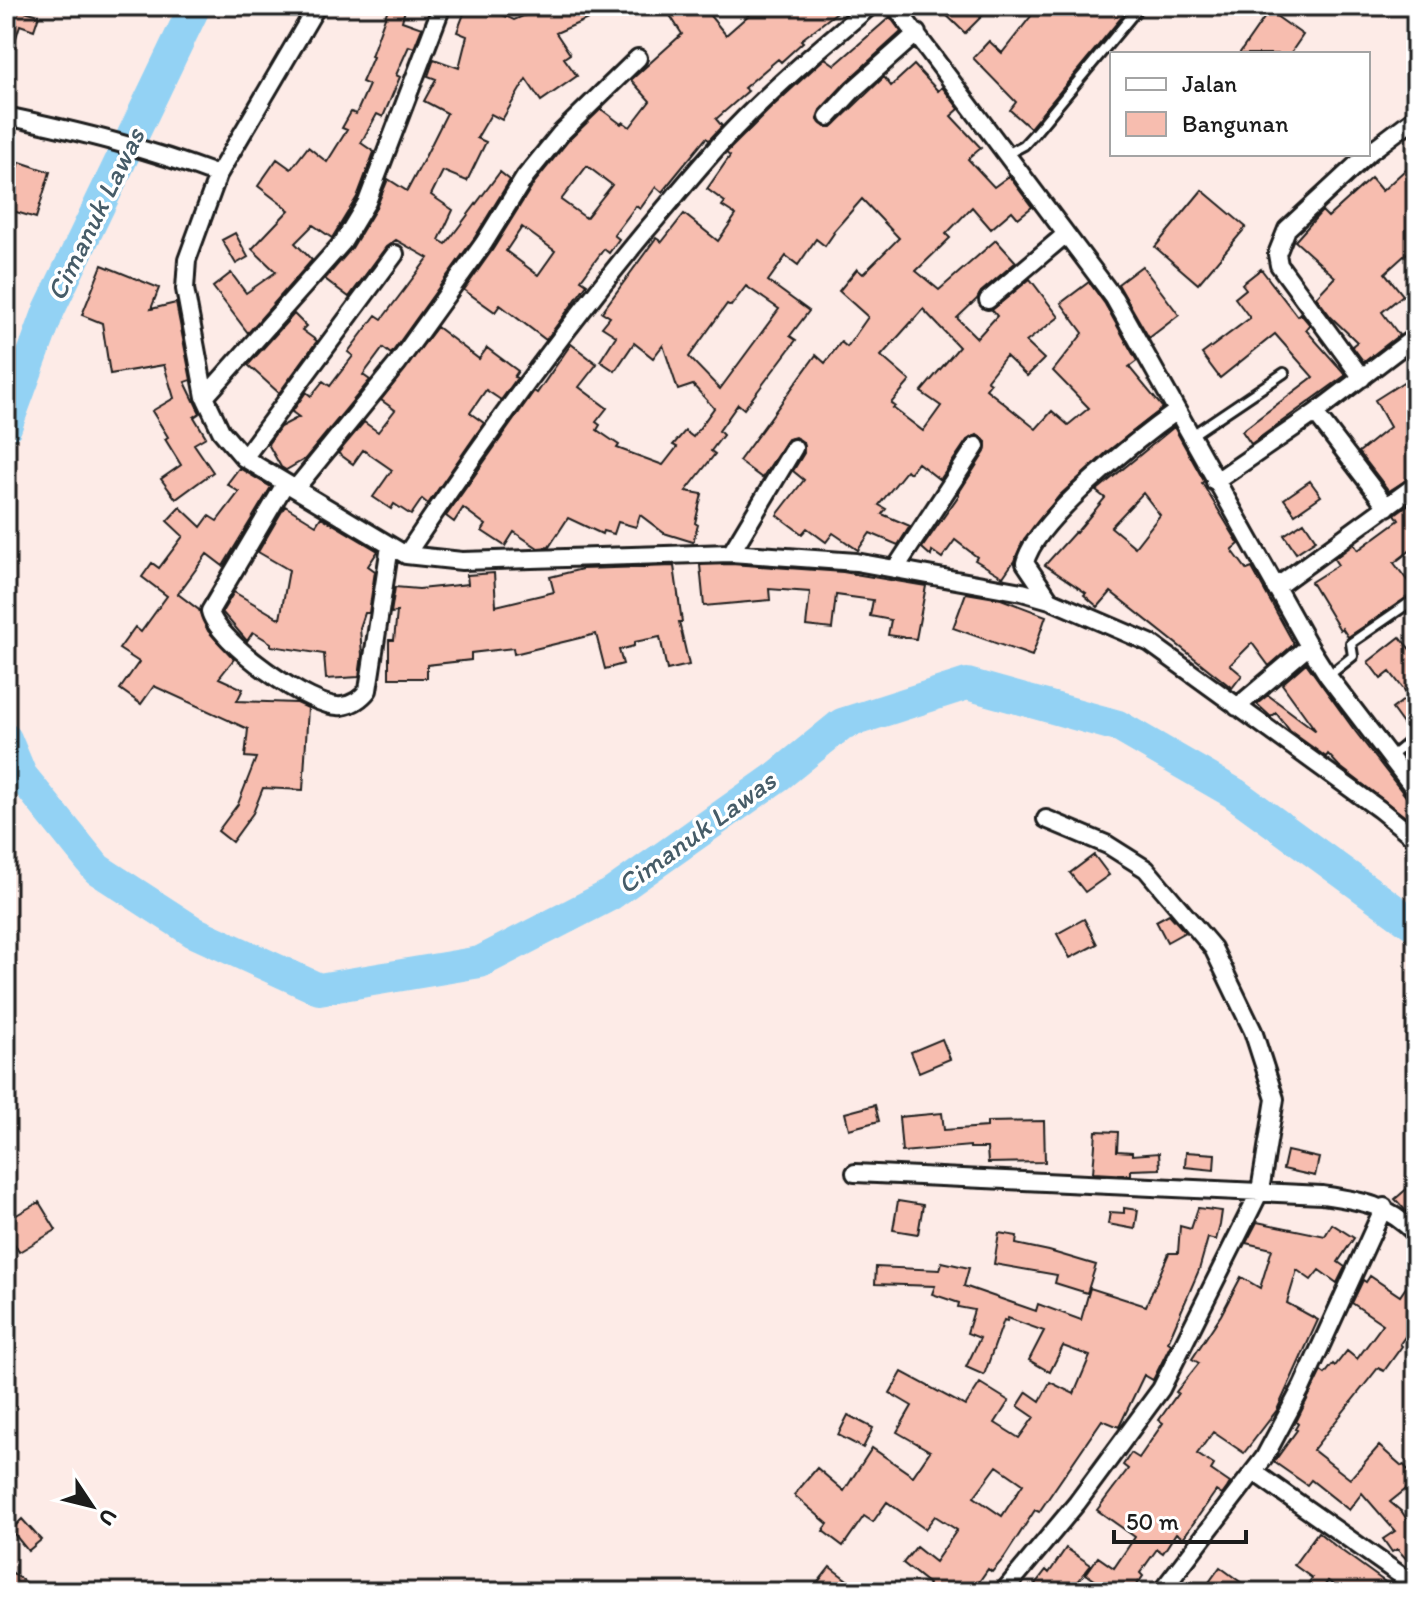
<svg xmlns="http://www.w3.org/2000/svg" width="1422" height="1598" viewBox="0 0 1422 1598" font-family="Itim,sans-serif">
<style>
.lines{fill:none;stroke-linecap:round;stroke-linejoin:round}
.river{stroke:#93d2f4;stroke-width:32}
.building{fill:#f7bdaf;stroke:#1c1c1c;stroke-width:2;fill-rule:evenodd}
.service-casing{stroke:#1c1c1c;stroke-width:14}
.minor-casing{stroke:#1c1c1c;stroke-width:22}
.service{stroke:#fff;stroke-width:8}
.minor{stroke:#fff;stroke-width:16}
.labels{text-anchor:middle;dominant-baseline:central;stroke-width:7;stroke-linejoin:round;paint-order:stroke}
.water-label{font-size:28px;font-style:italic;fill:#465c68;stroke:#fff}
</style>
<rect width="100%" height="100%" fill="#fdebe7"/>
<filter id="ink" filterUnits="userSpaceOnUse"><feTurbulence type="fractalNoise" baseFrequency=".0125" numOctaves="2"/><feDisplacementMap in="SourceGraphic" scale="16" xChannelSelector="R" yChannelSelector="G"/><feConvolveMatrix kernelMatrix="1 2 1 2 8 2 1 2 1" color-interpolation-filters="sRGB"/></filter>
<g filter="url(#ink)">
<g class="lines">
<path class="river" d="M6 427 49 310 195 6
M6 739 21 775 97 869 194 932 319 989 480 962 610 895 778 776 842 724 967 684 1118 726 1234 793 1416 926"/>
</g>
<path class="building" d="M6 6 39 15 34 30 20 25 9 60 6 59Z
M389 6H406L402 21 422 28 414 48 409 46 396 75 400 77 383 117 377 114 361 143 374 152 357 197 332 238 313 225 295 243 312 260 248 333 213 287 231 273 246 293 276 272 252 249 289 210 258 186 277 159 291 169 308 147 327 162 347 130 342 128 351 112 356 114 369 85 362 82 373 57 371 56Z
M467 6H496L494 11 514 20 547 6 615 7 556 33 570 54 564 58 577 76 541 101 526 79 502 120 491 114 477 138 486 142 467 181 443 171 431 195 453 210 439 240 446 244 500 172 510 180 475 237 391 354 383 348 363 375 370 380 305 459 286 470 281 467 268 444 280 427 299 417 292 412 306 392 311 396 323 381 330 386 353 356 348 352 363 332 376 315 382 319 428 258 396 240 386 247 349 297 325 279 352 248 376 208 388 179 407 191 424 159 447 113 424 101 436 79 428 76 434 59 459 68 467 36 457 32Z
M664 6H702L726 35 759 6H845L801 40 803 42 781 62 778 59 744 88 748 91 716 119 722 126 709 140 706 138 662 192 656 187 640 209 636 206 614 235 619 239 609 253 604 249 581 280 587 284 546 340 500 305 495 312 464 290 493 249 534 183 568 141 601 109 621 124 623 122 630 127 650 101 631 80 682 34ZM587 166 612 185 586 218 561 200ZM522 227 555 251 538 275 506 251Z
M937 6H992L965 33Z
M1039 6H1131L1030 128 1010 110 1016 102 973 58 989 41 1002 53Z
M1269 11 1303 35 1290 54H1239Z
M890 17 901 32 846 82 820 110 817 119 825 127H832L884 77 891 86 914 65 938 91 942 87 959 109 951 116 981 148 968 159 994 187 1009 176 1032 207 1018 218 1012 211 991 229 972 207 946 234 950 238 916 271 939 290 996 240 1016 262 981 292 977 299 957 318 977 338 997 316 992 310 1030 279 1059 317 1026 342 1044 359 1027 376 1006 356 987 380 991 383 986 389 1036 429 1052 411 1068 425 1089 408 1053 371 1083 333 1061 303 1089 282 1105 304 1137 361 1129 367 1163 408 1108 451 1059 496 1024 539 1014 561 1003 577 975 560 977 557 955 540 942 558 932 551 931 556 922 548 959 495 958 494 985 452 986 442 977 435 967 440 940 480 918 463 910 473 907 470 879 505 886 509 882 514 910 526 898 545 870 533 858 550 833 533 826 542 807 528 802 534 777 515 804 480 793 471 804 453 803 442 795 437 788 439 762 478 739 461 816 355 825 363 841 342 847 347 868 317 839 291 857 269 863 274 899 238 862 199 833 232 834 233 825 246 816 239 798 265 786 256 768 281 809 311 790 336 796 340 760 388 744 409 738 404 719 431 723 435 711 451 715 454 686 491 702 494 695 523 698 525 693 542 664 533 640 515 636 527 618 522 614 534 603 531 602 534 568 518 549 547 538 548 514 532 505 546 482 531 486 525 463 508 454 522 446 516 534 391 537 393 571 344 597 364 579 387 607 408 596 422 600 425 597 430 619 445 617 448 663 465 677 447 673 445 685 431 693 437 714 408 693 385 678 390 663 345 653 358 634 343 615 371 600 361 616 336 602 327 610 317 602 312 656 238 662 242 684 214 718 241 736 215 722 206 725 202 707 189 730 156 726 153 771 108 825 58 835 65ZM746 286 779 309 720 389 689 357 727 304 731 306ZM923 309 959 347 921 392 941 406 923 431 893 408 895 406 891 403 910 381 881 356Z
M1416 160V245L1385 273 1403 295 1382 312 1399 335 1364 362 1352 346 1357 342 1331 317 1316 297 1335 277 1295 241 1322 211 1328 217 1371 178 1382 191Z
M20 162 50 172 36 218 6 209V193L10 194Z
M1202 190 1246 227 1198 284 1155 247Z
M235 233 248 257 236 264 222 240Z
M102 265 159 288 151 309 176 303 191 380 185 382 200 413 194 417 206 437 194 444 213 472 176 499 161 479 181 465 165 439 168 437 152 411 174 398 164 365 110 374 102 323 82 315Z
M1142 266 1179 315 1149 338 1118 284Z
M1261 269 1297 316 1300 313 1310 325 1306 330 1346 375 1251 444 1242 431 1313 377 1275 334 1220 378 1202 354 1250 318 1235 298 1246 289 1242 284Z
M294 314 306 326 302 330 317 341 279 393 248 365Z
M437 327 479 359 487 348 518 371 514 377 517 378 501 400 486 390 470 413 484 423 428 504 422 499 411 515 394 504 391 509 373 497 392 470 363 450 353 464 338 453 364 422 378 432 395 410 381 400Z
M1416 374V434L1407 442 1416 454V474L1389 491 1359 452 1390 427 1375 400Z
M1174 427 1204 481 1202 483 1239 544 1232 550 1247 570 1252 568 1294 644 1269 666 1252 643 1230 665 1242 675 1232 688 1111 592 1098 607 1084 595 1086 593 1045 565 1075 532 1076 533 1105 498 1096 491ZM1143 493 1160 515 1135 547 1111 527Z
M239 468 271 487 223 566 207 554 178 594 199 610 208 631 234 659 219 678 243 689 237 701 297 703 308 708 303 790 263 788 253 813 232 842 218 831 238 804 256 758 245 757 248 729 154 686 141 704 120 689 139 662 119 649 135 627 141 632 167 596 142 577 152 563 159 568 183 536 167 521 180 507 201 527 209 516 217 521 239 492 227 484Z
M1310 481 1321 496 1295 514 1284 499Z
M1416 499V546L1394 563 1416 592 1348 637 1342 628 1340 630 1311 582 1338 565 1334 559 1354 544 1358 550 1399 520 1395 514Z
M285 506 316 525 321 517 378 551 368 566 375 571 369 613H365L360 628 362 655 359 677 326 679 324 654 271 646V643L253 632 247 641 222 612 234 592 280 619 289 570 258 552Z
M1304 522 1316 540 1296 553 1284 535Z
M731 564 843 572 926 586 916 639 888 635 891 620 870 616 873 600 836 595 832 629 806 626 810 592 769 589 770 600 704 606 700 565Z
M674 566 682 622H679L689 665 667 670 660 637 634 642V646L619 650 623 664 605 669 596 634 514 654 513 648 471 653V660L427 665V678H389V640H394L397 612 391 613 395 587 419 589 468 584 467 575 494 573 496 606 554 592 550 577 582 569Z
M966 593 1001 599 1046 616 1032 656 953 628Z
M1400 637 1416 657V713L1403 724 1392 709 1409 696 1390 672 1381 679 1368 662Z
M1306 663 1355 731 1407 798 1416 802V825L1339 766 1328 754 1326 757 1290 731 1276 713 1271 717 1257 704 1268 695 1316 731 1282 684Z
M1094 855 1109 875 1085 892 1070 873Z
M1169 914 1185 932 1167 942 1156 921Z
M1084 919 1097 944 1070 958 1057 934Z
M942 1039 950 1059 919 1072 911 1052Z
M875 1105 879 1121 849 1129 845 1113Z
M942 1113 944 1130 987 1127V1122L1044 1121 1045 1162 988 1163 987 1148H970V1146L902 1152 899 1117Z
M1096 1131 1118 1132 1117 1151 1132 1152V1155L1159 1153 1160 1169 1131 1170V1175L1093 1173Z
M1287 1151 1319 1158 1315 1176 1283 1169Z
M1186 1152 1215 1154 1214 1170 1185 1167Z
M1416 1181V1204L1407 1212 1395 1199Z
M898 1201 923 1205 918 1234 893 1230Z
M39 1202 56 1230 19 1252 6 1230V1221Z
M1124 1208 1138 1210 1135 1229 1108 1224 1110 1212 1124 1213Z
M1198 1208 1222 1211 1220 1225 1216 1240 1208 1238 1199 1270 1168 1342 1171 1344 1153 1380 1144 1375 1119 1427 1102 1420 1039 1512 1035 1510 1004 1558 992 1572 988 1569 974 1589 970 1586 967 1592H923L929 1584 903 1563 916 1547 935 1562 957 1530 935 1516 925 1529 887 1502 873 1522 864 1516 843 1546 823 1531 828 1524 794 1495 817 1468 844 1491 872 1448 913 1476 930 1451 897 1432 912 1406 890 1393 902 1372 965 1406 980 1383 1009 1401 995 1423 1019 1438 1034 1417 1018 1406 1027 1392 1040 1401 1050 1382 1074 1394 1090 1356 1063 1346 1050 1372 1029 1360 1044 1331 1008 1318 1007 1321 1004 1320 984 1375 966 1367 980 1338 967 1333 974 1310 958 1307 959 1303 932 1294 935 1286 875 1284 876 1267 940 1270 942 1262 969 1268 964 1286 1036 1311 1038 1304 1081 1320 1090 1288 1146 1306 1169 1253H1178L1180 1226 1191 1229ZM997 1466 1023 1484 1002 1516 974 1497Z
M1257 1222 1325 1236 1332 1224 1354 1238 1338 1262 1345 1267 1337 1283 1319 1270 1311 1280 1297 1270 1287 1303 1318 1320 1277 1410 1244 1453 1213 1432 1197 1454 1214 1465 1211 1470 1230 1483 1227 1488 1222 1495 1216 1491 1183 1538 1176 1533 1163 1553 1157 1549 1140 1573 1143 1576 1132 1592H1112L1086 1574 1098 1557 1114 1568 1135 1537 1097 1510 1128 1469 1123 1465 1131 1453 1139 1458 1163 1423 1159 1420 1178 1393 1176 1392 1199 1363 1192 1359 1221 1315 1241 1277 1260 1288 1272 1249 1246 1243Z
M999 1233 1017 1236 1016 1244 1049 1251 1096 1265 1087 1293 1055 1283 1057 1275 994 1264Z
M1416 1273V1321L1400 1344 1402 1346 1384 1371 1378 1368 1313 1450 1350 1479 1379 1446 1402 1466 1404 1465 1416 1481 1390 1502 1402 1512 1416 1533V1569L1397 1549 1392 1552 1383 1539 1395 1531 1362 1493 1349 1510 1311 1480 1307 1485 1274 1462 1297 1430 1295 1429 1298 1424 1296 1422 1321 1371 1325 1374 1333 1364 1335 1366 1347 1351 1357 1359 1383 1324 1352 1303 1363 1280 1366 1282 1370 1276 1400 1296Z
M848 1415 873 1428 863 1448 838 1435Z
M22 1519 41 1540 28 1551 11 1530Z
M1318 1532 1338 1548 1399 1592H1343L1328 1581 1320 1592H1302L1312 1578 1294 1565Z
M1066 1548 1091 1565 1070 1592H1029L1046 1570 1049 1573Z
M830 1567 863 1592H823L815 1586Z
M1220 1567 1254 1592H1202Z
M6 1568 21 1579 37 1592H6Z"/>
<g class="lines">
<defs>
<path id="service" d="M1007 154 1024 145 1034 134 1140 6
M1192 435 1284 373
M1328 676 1353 656 1351 643 1409 603
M1389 758 1416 736"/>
<path id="minor" d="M317 6 218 175 187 260 185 289 205 397 221 431 244 458 406 555 462 561 731 553 856 562 1022 592 1050 600 1150 643 1379 809 1416 839
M895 6 1114 298 1309 646 1328 676 1416 791
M6 116C81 132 146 148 218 175
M828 117 854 89 917 33
M988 300 1066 234
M1362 378 1279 265 1277 254 1287 229 1371 151 1416 117
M205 397 343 242 367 202 442 6
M1315 413 1387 507
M244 458 395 254
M1215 482 1315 413 1416 336
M285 484 210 611C216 641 312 710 342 706 354 704 361 699 368 690L390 546
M296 488 397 364 484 243 525 177 560 134 638 58
M731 553 794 448
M406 555C481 443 559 336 644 233 674 198 703 161 735 128 777 84 824 45 870 6
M895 569 976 446
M1275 588 1416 485
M1050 600 1025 563C1034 521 1140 437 1177 411
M1237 707 1309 646
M855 1173 1322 1195C1362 1201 1386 1204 1416 1234
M1254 1472 1416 1586
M1003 1592 1077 1503 1161 1389 1260 1191 1275 1099 1253 1031 1213 948 1146 869 1108 845 1046 819
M1161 1592 1264 1458 1302 1387 1384 1207"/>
</defs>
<use href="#service" class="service-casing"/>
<use href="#minor" class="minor-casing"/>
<use href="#service" class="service"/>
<use href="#minor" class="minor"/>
</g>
</g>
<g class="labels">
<g class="water-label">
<text transform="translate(95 214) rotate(-64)">Cimanuk Lawas</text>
<text transform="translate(696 832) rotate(-36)">Cimanuk Lawas</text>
</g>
</g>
<rect width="1422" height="1598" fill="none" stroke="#fff" stroke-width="32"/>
<rect x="16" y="16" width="1390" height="1566" fill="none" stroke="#1c1c1c" stroke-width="3" filter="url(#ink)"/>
<rect x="1110" y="52" width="260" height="104" fill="#ffffff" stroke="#a4a4a4" stroke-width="2"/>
<rect x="1126" y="78" width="40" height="12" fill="#ffffff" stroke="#a4a4a4" stroke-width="2"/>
<text x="1182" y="92" font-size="24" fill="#1c1c1c">Jalan</text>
<rect x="1126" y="112" width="40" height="24" fill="#f7bdaf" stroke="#a4a4a4" stroke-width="2"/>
<text x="1182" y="132" font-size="24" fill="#1c1c1c">Bangunan</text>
<g transform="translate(92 1506) rotate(125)" stroke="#ffffff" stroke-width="6" paint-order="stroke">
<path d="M0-6L14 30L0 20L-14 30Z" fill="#1c1c1c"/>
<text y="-12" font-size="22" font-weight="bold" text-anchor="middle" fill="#1c1c1c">U</text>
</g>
<path d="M1114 1530v12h132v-12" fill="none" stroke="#1c1c1c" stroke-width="4"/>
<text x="1126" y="1530" font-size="24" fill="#1c1c1c" stroke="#ffffff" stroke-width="6" paint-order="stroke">50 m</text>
</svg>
